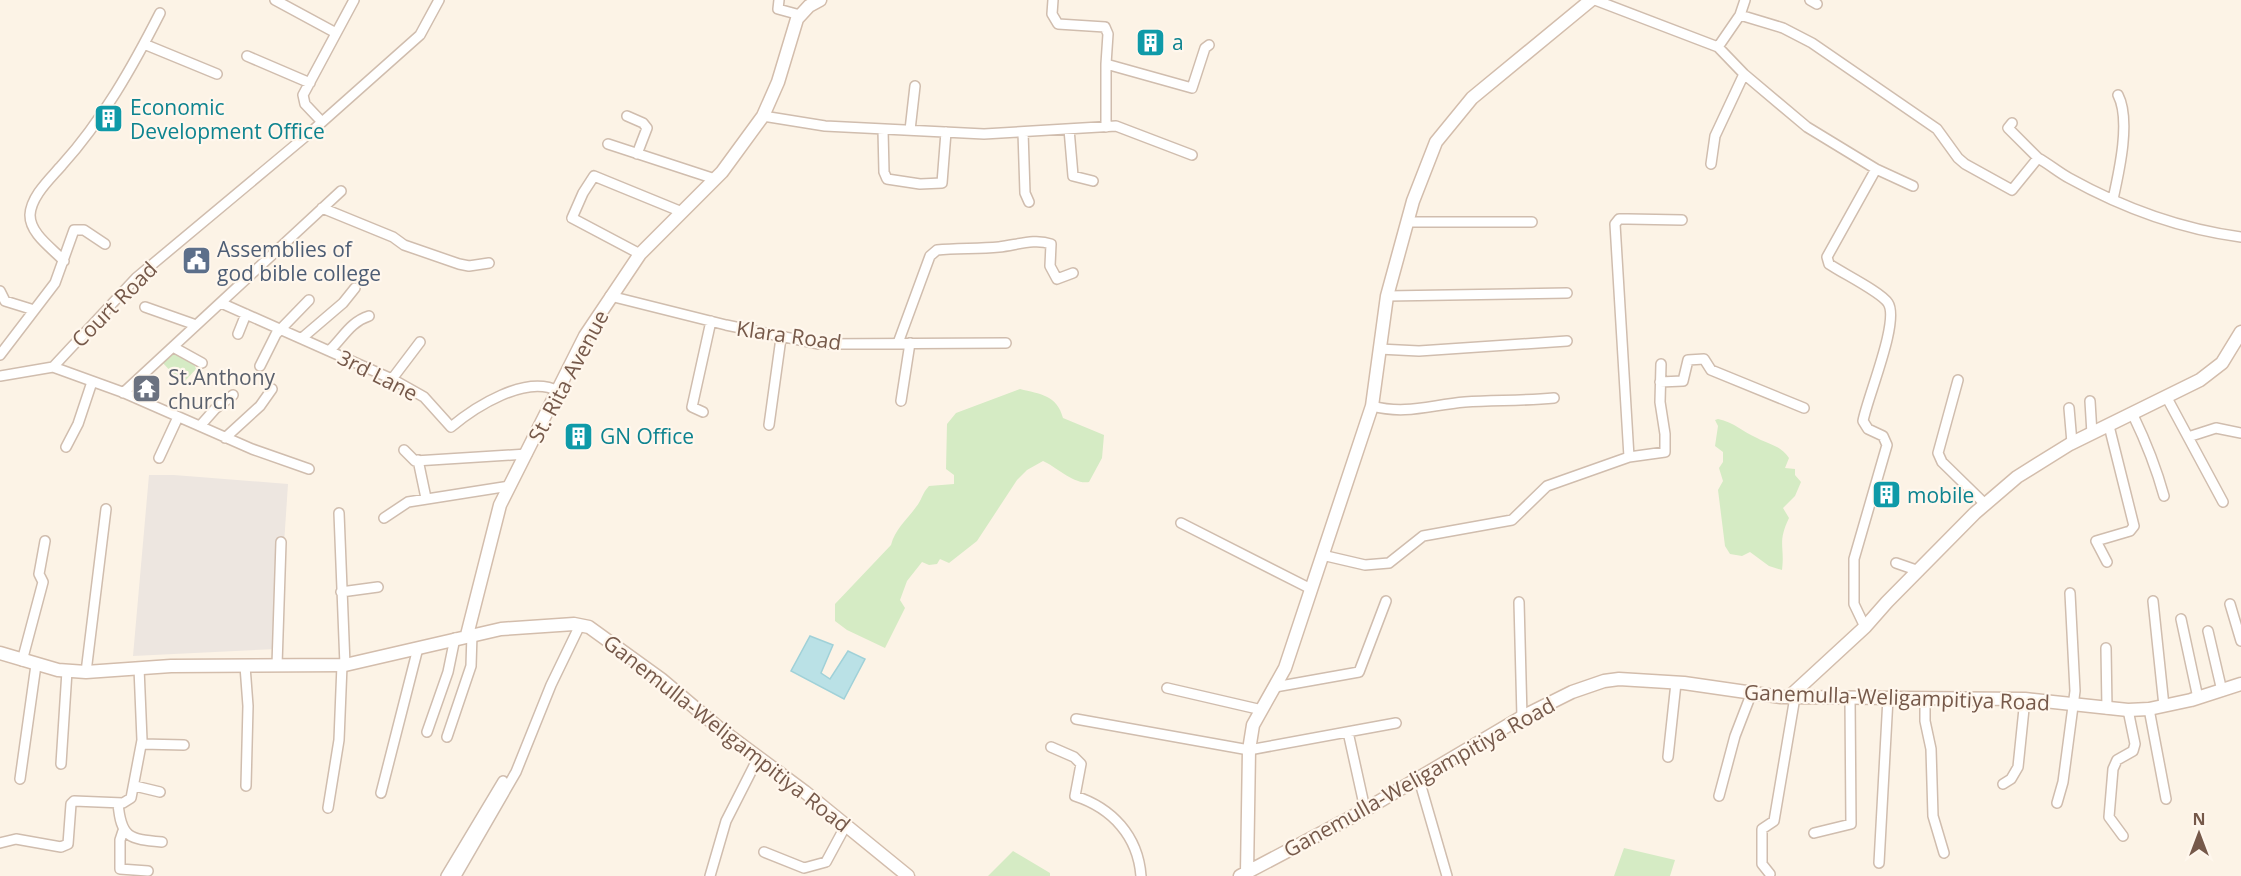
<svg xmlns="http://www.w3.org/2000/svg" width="2241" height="876" viewBox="0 0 2241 876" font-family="'Open Sans',sans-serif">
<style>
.industrial{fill:#ede6e0}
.green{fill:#d5ebc4}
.water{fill:#bae1e6;stroke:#a0d1d8;stroke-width:1.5}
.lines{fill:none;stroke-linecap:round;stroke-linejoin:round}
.street-casing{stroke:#d0bdae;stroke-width:12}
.secondary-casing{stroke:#d3bdac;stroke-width:15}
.street{stroke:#fff;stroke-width:9}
.secondary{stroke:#fff;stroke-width:12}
.labels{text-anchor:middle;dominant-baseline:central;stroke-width:4.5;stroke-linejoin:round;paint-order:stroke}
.culture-label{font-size:21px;fill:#0d838f;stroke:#fff7ed;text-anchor:start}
.service-label{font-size:21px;fill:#4e5e75;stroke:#fff7ed;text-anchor:start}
.street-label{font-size:21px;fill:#76594a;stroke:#fff7ed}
.worship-label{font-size:21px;fill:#5b616d;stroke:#fff7ed;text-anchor:start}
</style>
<rect width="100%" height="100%" fill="#fcf3e6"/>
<path class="industrial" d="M149 475H174L288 484 277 649 133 656Z"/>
<path class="green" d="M173 349 195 366 196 369 185 381 175 376 161 361Z
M1020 389C1040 394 1057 395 1063 418L1104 435 1102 458 1089 482C1074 485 1057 467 1043 461L1027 470 1017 480 977 541 949 563 940 559 937 564 929 565 922 562 907 581 900 600 905 608 885 648 847 630 835 621V604L891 545C895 529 907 520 916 507 922 500 922 493 929 486L954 484V475L946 469 947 424 956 413Z
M1718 419C1734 422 1743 432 1757 438 1770 445 1780 445 1789 458L1785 468 1795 469V475L1801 482 1795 496 1783 508 1789 518C1777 543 1785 546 1782 570L1769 566 1750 552 1742 556 1730 554 1725 546 1718 490 1723 481 1719 468 1723 462V452L1715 446 1718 426 1715 420Z
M1624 848 1675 860 1670 876H1614Z
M1013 851 1050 873V876H988Z"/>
<path class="water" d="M810 636 833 645 821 673 830 679 848 651 865 659 844 699 791 671Z"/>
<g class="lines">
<defs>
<path id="street" d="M275 0 336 33
M779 0 778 9 800 15
M1053 0 1052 14 1058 24 1105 27 1108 34 1106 64
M1595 0 1718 47 1744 74 1807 127 1876 169 1913 186
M1810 0 1817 4
M1740 15 1745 0
M144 44 217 74
M1718 47 1740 15 1783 28 1812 43 1937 129 1958 158 1965 164 2012 190 2038 158C2049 164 2058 172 2069 178 2123 208 2180 229 2241 237
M247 56 310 83
M627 116 643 123 647 128 637 154
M763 116 825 126 984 134 1116 126 1192 155
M322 122 305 104 303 95 354 0
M2012 123 2008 128 2038 158
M1106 127V64L1192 88 1205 48 1209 45
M1069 129 1073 176 1093 181
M883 130 884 172 887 179 920 184 942 183 946 132
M910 130 915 86
M1023 132 1025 193 1029 202
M608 144 715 179
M1711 164 1715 136 1744 74
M2113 199C2119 172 2131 120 2118 95
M322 208 393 237 404 245 459 264 469 266 489 263
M1408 222H1532
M640 254 572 218 583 193 594 176 682 212
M64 261C52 248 30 234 30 215 31 196 50 179 62 165 102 121 133 66 160 13
M0 291 5 301 34 310
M610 296 726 325 819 344 1006 343
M1387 296 1567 293
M221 303 392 379 424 397 451 427C475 407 526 374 558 391
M145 307 196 325
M238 334 246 314
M302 338 343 303 355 288
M898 343 930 256 937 250C957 248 978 249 999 247 1017 245 1035 238 1051 244L1050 266 1057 279 1073 273
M173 347 202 363
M1379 349 1419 351 1567 341
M329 351C343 338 350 322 369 316
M0 355 55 283 74 230H84L105 244
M260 366 276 334 309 300
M53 367 136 278 312 131 420 35 439 0
M0 376 53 367 122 392 252 449 309 469
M392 379 420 342
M1958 380 1938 453 1942 462 1985 504
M1660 382 1683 381 1688 360 1704 359 1711 370 1804 408
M123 393 341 191
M2167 398 2223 502
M901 401 910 343
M2090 401 2092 434
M1372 406C1406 415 1430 405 1465 402 1494 400 1524 401 1554 398
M2069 408 2072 443
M703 412 692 407 711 321
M2133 415C2146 442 2156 467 2164 496
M769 425 781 338
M200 426 215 409 233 395
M2188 437 2216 428 2241 433
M225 438 260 406 272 389
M66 447 78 424 92 382
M404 450 415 461 527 454
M1629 457 1665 452V434L1660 402 1661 364
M159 458 178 417
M418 460 426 498
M339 513 345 665
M384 518 408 502 510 486
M1181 523 1311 589
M1322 555 1365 565 1389 563 1423 536 1512 520 1547 486 1629 457 1615 224 1619 219H1628L1682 220
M2107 562 2096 541 2130 531 2134 526 2109 426
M1896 563 1919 571
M341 592 378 587
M2153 601 2164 706
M1519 602 1522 717
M2230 604 2241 641
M2181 619 2198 698
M1865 627 1854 604V559L1887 445 1883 436 1868 429 1863 421C1867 398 1900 321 1888 303 1881 292 1842 273 1829 264L1827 257 1876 169
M2208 631 2222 691
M2106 648 2107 709
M22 661 43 582 39 574 45 541
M277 665 281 542
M245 666 248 706 246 786
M86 672 106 509
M1275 687 1359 672 1386 601
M1167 688 1262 710
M1925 697V721L1931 749 1933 816 1944 853
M2149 709 2166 799
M1076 719 1249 750 1396 723
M427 732 448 672 455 638
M1348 732 1365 809
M447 737 471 666 472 634
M142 744 184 745
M1051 747 1074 757 1081 764 1075 796C1112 808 1138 836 1141 876
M1668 757 1676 683
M61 764 67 671
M1418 776 1447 876
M20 779 36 665
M2003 784 2011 779 2018 767 2025 699
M135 786 160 792
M381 793 418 648
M1719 796 1735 736 1752 692
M118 803C121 838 129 839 162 842
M2057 803 2063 782 2075 691 2070 593
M328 808 339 740 342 665
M123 831 120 840V869L148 871
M1814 833 1851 824 1850 698
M2123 836 2109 817 2113 769 2117 760 2133 751 2135 744 2128 710
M0 843 16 839 61 847 68 844 71 804 74 801 123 803 131 798 142 740 139 668
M764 852 804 868 826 862 846 825
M1879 863 1888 698
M1770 874 1762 864V829L1774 821 1795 697
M446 876 503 781
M456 876 516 772 551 685 580 625
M710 876 726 821 758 758"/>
<path id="secondary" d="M467 635 500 505 585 336 640 254 722 172 763 116 778 82 797 19 809 6 820 0
M0 653 58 670 86 672 171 666 345 665 501 629 574 624 589 627 661 679 719 728 805 792 908 876
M1789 697 1865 627 1887 602 1975 513 2017 477 2070 444 2200 380 2222 363 2241 332
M1247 873 1249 750 1253 725 1285 668 1372 406 1387 296 1413 201 1436 142 1472 98 1591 0
M1240 876 1363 811 1522 717 1572 692 1604 681 1619 679 1684 683 1781 697 2025 699 2128 710 2149 709 2191 700 2241 684"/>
</defs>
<use href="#street" class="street-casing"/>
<use href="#secondary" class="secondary-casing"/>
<use href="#street" class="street"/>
<use href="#secondary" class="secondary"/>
</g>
<defs>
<symbol id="building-square" viewBox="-11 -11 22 22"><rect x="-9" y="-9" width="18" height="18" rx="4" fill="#0f9aa8" stroke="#fff7ed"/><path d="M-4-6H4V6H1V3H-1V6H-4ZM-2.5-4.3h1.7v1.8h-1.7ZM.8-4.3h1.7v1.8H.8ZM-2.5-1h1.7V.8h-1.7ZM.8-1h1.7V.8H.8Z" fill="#fff"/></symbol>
<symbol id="civic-square" viewBox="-11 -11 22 22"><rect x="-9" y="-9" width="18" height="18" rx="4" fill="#5c6f8a" stroke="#fff7ed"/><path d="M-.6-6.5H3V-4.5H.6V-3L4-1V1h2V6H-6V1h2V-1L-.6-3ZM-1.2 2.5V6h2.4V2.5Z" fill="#fff"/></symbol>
<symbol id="temple-square" viewBox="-11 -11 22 22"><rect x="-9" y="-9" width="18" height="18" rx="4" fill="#6b7280" stroke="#fff7ed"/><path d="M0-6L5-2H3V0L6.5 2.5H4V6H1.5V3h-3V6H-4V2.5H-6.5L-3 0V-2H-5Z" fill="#fff"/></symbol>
</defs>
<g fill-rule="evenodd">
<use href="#building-square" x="1134" y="26" width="33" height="33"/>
<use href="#building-square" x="92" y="102" width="33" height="33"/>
<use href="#civic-square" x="180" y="244" width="33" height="33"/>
<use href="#temple-square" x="130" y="372" width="33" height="33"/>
<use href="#building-square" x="562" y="420" width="33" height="33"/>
<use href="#building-square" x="1870" y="478" width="33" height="33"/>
</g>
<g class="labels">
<g class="culture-label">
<text x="1172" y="42">a</text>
<text x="130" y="107">Economic<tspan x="130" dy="24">Development Office</tspan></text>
<text x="600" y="436">GN Office</text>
<text x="1907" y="495">mobile</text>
</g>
<g class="service-label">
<text x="217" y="249">Assemblies of<tspan x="217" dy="24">god bible college</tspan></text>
</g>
<g class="street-label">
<text transform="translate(114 304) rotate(-45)">Court Road</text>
<text transform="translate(789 335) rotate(8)">Klara Road</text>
<text transform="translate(378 375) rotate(27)">3rd Lane</text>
<text transform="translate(568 376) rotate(-62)">St. Rita Avenue</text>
<text transform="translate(1897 697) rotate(2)">Ganemulla-Weligampitiya Road</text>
<text transform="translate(727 733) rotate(38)">Ganemulla-Weligampitiya Road</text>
<text transform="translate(1419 777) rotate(-29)">Ganemulla-Weligampitiya Road</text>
</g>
<g class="worship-label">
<text x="168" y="377">St.Anthony<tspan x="168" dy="24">church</tspan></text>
</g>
</g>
<g transform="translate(2199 834)" stroke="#fff7ed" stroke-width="4.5" paint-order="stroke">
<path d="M0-4.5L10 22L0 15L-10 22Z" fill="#76594a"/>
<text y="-9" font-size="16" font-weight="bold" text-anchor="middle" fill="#76594a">N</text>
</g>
</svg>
